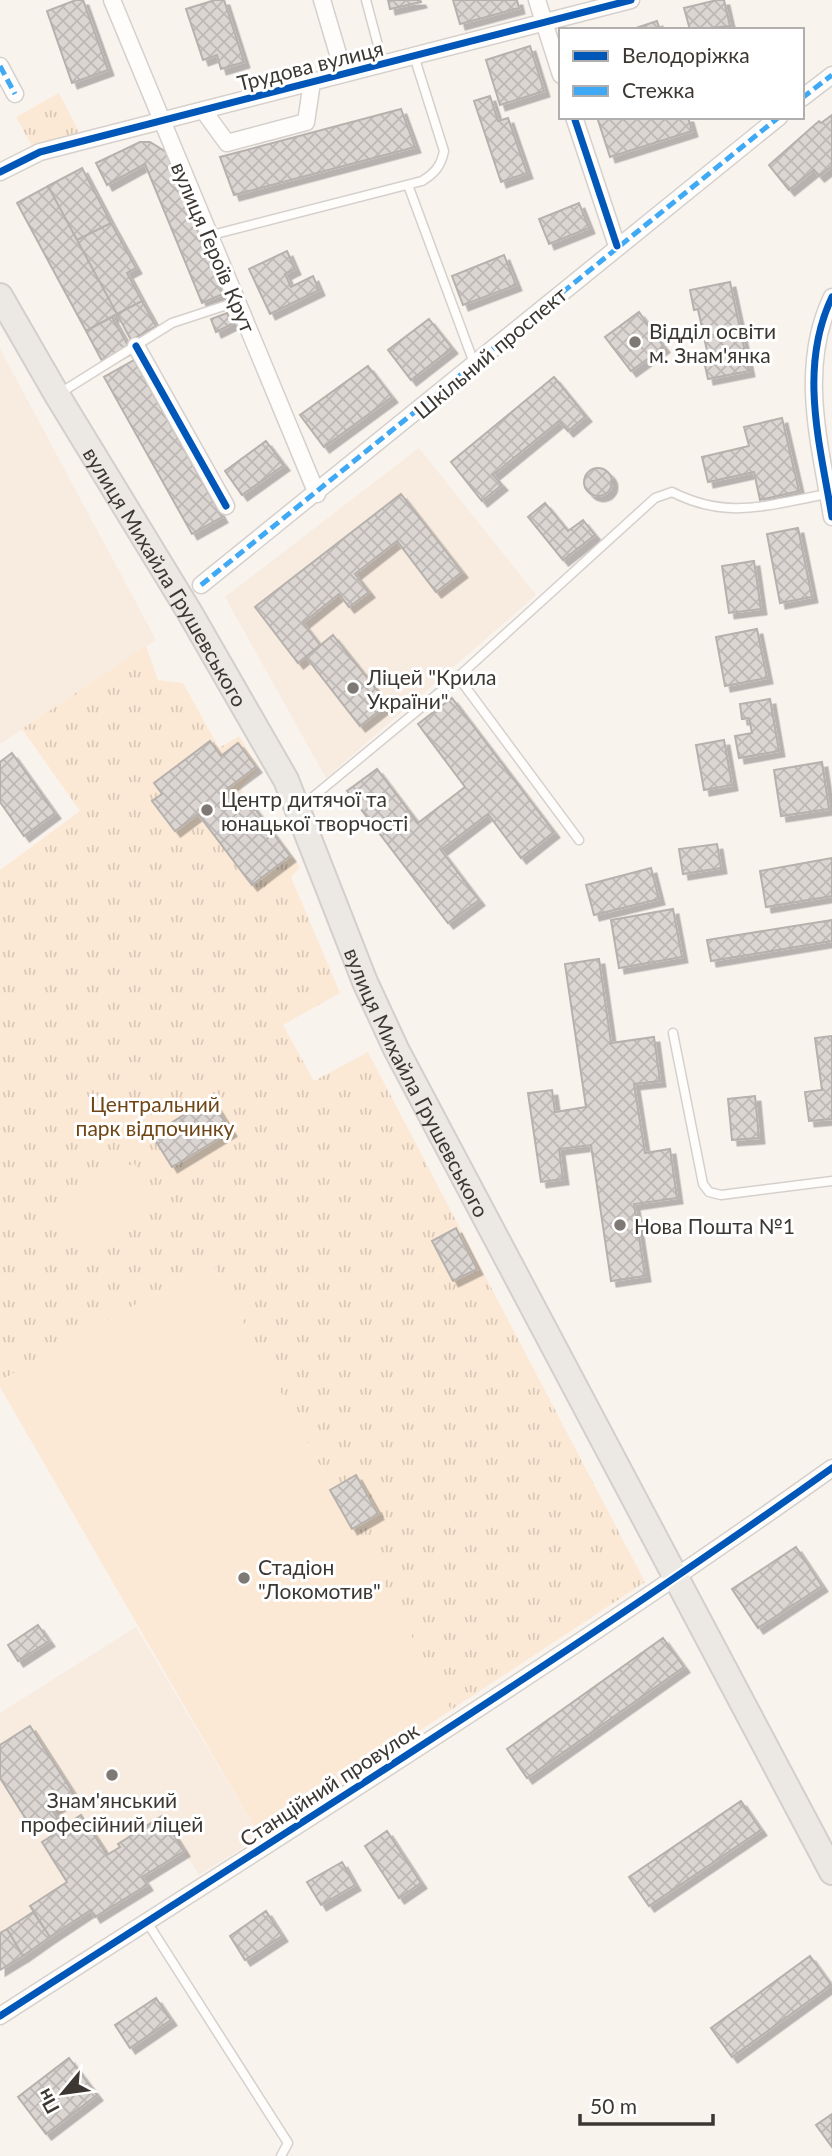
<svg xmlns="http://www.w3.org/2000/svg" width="832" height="2156" viewBox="0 0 832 2156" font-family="Lato,sans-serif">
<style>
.built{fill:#f8ebdf}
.grass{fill:url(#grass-tufts)}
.garden{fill:#fce9d5}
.building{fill:url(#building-cross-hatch);stroke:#b6b1ac;stroke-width:2;filter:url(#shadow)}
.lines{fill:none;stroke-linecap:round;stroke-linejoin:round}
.lane-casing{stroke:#d5d0cb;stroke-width:11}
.street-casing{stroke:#d5d0cb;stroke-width:19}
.primary-casing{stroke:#d2cfcc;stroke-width:28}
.lane{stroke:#fefdfc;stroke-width:8}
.street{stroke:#fefdfc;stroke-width:16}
.primary{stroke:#ece8e3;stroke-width:24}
.quiet{stroke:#3fa9f5;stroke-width:5;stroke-dasharray:10 5;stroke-linecap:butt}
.cycleway-casing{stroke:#fff;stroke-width:11}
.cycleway{stroke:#0057b8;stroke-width:7}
.poi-dot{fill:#7e7974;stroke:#fff;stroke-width:2.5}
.labels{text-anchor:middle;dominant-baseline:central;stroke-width:6;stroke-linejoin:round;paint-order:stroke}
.street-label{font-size:21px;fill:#3c3732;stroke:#fff}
.poi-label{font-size:21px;fill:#3c3732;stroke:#fff;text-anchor:start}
.park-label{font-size:21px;fill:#6f4614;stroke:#fff}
</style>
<defs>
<pattern id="grass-tufts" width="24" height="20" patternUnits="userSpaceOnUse" patternTransform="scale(1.75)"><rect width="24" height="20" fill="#fce9d5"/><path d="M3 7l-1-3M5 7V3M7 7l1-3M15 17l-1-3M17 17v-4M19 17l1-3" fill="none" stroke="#d9c8b7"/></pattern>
<pattern id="building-cross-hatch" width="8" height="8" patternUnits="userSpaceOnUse" patternTransform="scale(1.75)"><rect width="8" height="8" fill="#dbd6d2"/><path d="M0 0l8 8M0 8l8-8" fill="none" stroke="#bdb8b5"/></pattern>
<filter id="shadow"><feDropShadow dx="5.5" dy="5.5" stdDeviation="0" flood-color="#0004"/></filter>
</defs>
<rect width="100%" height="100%" fill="#f9f3ee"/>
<path class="built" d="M0 349 156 640 0 744Z
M419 448 536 595 326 778 225 597Z
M136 1627 260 1837 199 1875 184 1851 143 1877 147 1885 95 1917 91 1911 0 1970V1713Z"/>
<path class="grass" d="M59 93 79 132 33 148 16 117Z
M146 646 158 680 183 683 219 748 239 736 259 768 240 788 300 867 291 877 340 993 283 1025 314 1081 368 1052 645 1582 451 1710 211 1262 0 1381V870L80 811 22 729Z"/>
<path class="garden" d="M134 1163 157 1205 77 1250 54 1208Z
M211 1262 451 1710 260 1837 0 1387V1381Z"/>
<path class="building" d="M76 0H83L108 70 72 83 47 11Z
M215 0H224L244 62 221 69 217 55 203 60 186 9Z
M388 0H420L421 2 390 9Z
M453 0H517L519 8 460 24Z
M717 0H724L730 26 690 30 684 8Z
M657 21 660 30H630Z
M530 46 544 91 500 105 486 60Z
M490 96 498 121 508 118 527 173 501 182 474 101Z
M401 109 415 147 234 195 220 157Z
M832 115V166L819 176 814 170 789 190 769 165 819 121 821 123Z
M597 117H688L692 131 610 157Z
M140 142H150L166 152 223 294 202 303 145 164 107 185 96 163Z
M82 168 111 223 77 240 48 186Z
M48 186 117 314 86 331 17 203Z
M579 203 589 228 549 244 539 219Z
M111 223 136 268 127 273 142 301 117 314 77 240Z
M287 251 295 269 285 274 291 287 313 276 319 290 270 314 249 269Z
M504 255 516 285 463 305 452 276Z
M730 282 749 371 708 379 704 361 709 360 698 309 694 310 690 290Z
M142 301 156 326 131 340 117 314Z
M639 312 664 347 631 371 605 337Z
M227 313 232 324 216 332 211 319Z
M112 317 129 347 102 361 86 331Z
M429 319 452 348 411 380 388 350Z
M134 360 222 517 192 534 104 377Z
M368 366 392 397 324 447 300 415Z
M554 377 586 416 568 431 559 421 493 475 502 485 482 501 451 462Z
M782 418 799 491 760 500 754 472 708 482 702 457 749 446 744 427Z
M266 441 284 465 242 495 225 471Z
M584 482a14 14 0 1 1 28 0a14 14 0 1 1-28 0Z
M401 494 462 572 436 592 397 541 355 574 369 592 349 607 339 594 303 623 320 645 298 663 255 607Z
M545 503 568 531 583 520 595 535 563 560 528 517Z
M798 528 812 597 780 603 767 534Z
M754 561 761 609 729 613 722 566Z
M757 629 767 678 725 686 716 637Z
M333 635 388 704 360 726 306 657Z
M452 698 554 832 521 858 488 814 441 850 479 900 448 923 347 791 377 769 418 823 465 787 418 724Z
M770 699 779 751 739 758 735 736 752 733 749 718 742 719 740 704Z
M724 740 732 785 704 790 696 745Z
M210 741 221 756 238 743 256 767 224 791 236 807 247 798 290 856 252 885 198 814 175 831 152 801 162 794 154 783Z
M12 753 55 813 24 836 0 802V762Z
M822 762 829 809 781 816 774 770Z
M717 844 721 868 683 874 679 849Z
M832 858V896L766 907 760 871Z
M651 868 659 899 594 915 586 885Z
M673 909 682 957 619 968 611 920Z
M832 920V941L711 961 707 940Z
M599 959 611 1043 654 1037 660 1081 634 1084 645 1153 670 1149 677 1198 634 1204 645 1276 611 1281 591 1145 559 1149 563 1179 541 1182 528 1093 552 1090 555 1112 586 1107 565 964Z
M832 1036V1119L809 1121 805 1092 822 1090 815 1038Z
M755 1096 759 1138 732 1140 728 1099Z
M211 1098 231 1131 172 1167 152 1135Z
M456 1228 477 1269 453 1281 432 1241Z
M356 1475 378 1514 352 1529 330 1490Z
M796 1547 822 1586 758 1628 732 1589Z
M38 1625 49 1641 18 1661 8 1645Z
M663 1638 684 1667 527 1778 507 1749Z
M30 1726 75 1796 52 1810 63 1827 81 1815 107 1855 120 1847 118 1844 162 1816 184 1851 142 1877 147 1885 95 1917 91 1910 50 1937 30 1906 67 1882 42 1842 53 1835 43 1819 31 1827 0 1778V1745Z
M741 1801 761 1830 649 1906 629 1877Z
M387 1831 421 1883 399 1898 365 1846Z
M342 1862 355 1885 321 1905 307 1882Z
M266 1911 282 1936 245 1960 230 1936Z
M33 1912 50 1937 23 1956 7 1929Z
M7 1929 23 1956 0 1970V1933Z
M810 1956 831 1985 732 2057 711 2028Z
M156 1998 171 2020 130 2048 115 2025Z
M69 2058 97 2095 46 2134 18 2097Z
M832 2114V2147L816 2125Z"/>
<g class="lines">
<defs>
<path id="lane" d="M366 0 383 64
M408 185 474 363
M208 236 422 181C435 173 441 166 444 151L414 56
M60 393 172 323 236 302
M458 677 579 840
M302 806 458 677 655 498 672 492C729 521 769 504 828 494
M673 1033 703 1184 709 1192 721 1195 832 1181
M147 1922 288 2143 281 2156"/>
<path id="street" d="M112 0 317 494
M322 0 344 74
M537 0 561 75
M0 66 15 94
M802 98 832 75
M203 110 227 143 306 122 312 82
M574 117 617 246
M0 172 40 152 631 0
M832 297C798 368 820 444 832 517
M136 346 226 506
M201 585 779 117
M0 2016C279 1836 562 1661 832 1468"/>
<g id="primary">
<path id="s1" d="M0 296 57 395 190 613 286 780 365 982 396 1049 832 1872"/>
</g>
</defs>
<use href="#lane" class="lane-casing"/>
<use href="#street" class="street-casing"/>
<use href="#primary" class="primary-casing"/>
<use href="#lane" class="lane"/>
<use href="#street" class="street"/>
<use href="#primary" class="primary"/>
<path class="quiet" d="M0 66 15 94
M802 98 832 75
M201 585 779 117"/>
<defs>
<path id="cycleway" d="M574 117 617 246
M0 172 40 152 631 0
M832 297C798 368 820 444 832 517
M136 346 226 506
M0 2016C279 1836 562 1661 832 1468"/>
</defs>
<use href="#cycleway" class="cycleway-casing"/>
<use href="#cycleway" class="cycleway"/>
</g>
<g class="poi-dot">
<circle cx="635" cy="342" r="7"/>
<circle cx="353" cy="688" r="7"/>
<circle cx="207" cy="810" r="7"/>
<circle cx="620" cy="1225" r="7"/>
<circle cx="244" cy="1578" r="7"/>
<circle cx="112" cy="1775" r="7"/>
</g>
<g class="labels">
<g class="street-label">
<text transform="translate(310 65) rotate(-14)">Трудова вулиця</text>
<text transform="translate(214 247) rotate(67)">вулиця Героїв Крут</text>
<text transform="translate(490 352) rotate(-40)">Шкільний проспект</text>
<text stroke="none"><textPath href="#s1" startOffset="326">вулиця Михайла Грушевського</textPath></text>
<text stroke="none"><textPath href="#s1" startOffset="892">вулиця Михайла Грушевського</textPath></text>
<text transform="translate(329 1784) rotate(-33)">Станційний провулок</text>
</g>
<g class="poi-label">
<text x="649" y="330">Відділ освіти<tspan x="649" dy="24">м. Знам'янка</tspan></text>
<text x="367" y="676">Ліцей "Крила<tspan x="367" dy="24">України"</tspan></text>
<text x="221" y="798">Центр дитячої та<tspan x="221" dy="24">юнацької творчості</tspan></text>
<text x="634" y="1225">Нова Пошта №1</text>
<text x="258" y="1566">Стадіон<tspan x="258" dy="24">"Локомотив"</tspan></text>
<text x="112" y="1799" text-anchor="middle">Знам'янський<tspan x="112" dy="24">професійний ліцей</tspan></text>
</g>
<g class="park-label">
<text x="155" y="1103">Центральний<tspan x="155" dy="24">парк відпочинку</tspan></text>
</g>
</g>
<rect x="559" y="28" width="245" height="91" fill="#ffffff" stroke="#b1afad" stroke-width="2"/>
<rect x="573" y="51" width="35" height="10" fill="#0057b8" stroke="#b1afad" stroke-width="2"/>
<text x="622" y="63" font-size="21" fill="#3c3732">Велодоріжка</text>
<rect x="573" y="86" width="35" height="10" fill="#3fa9f5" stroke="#b1afad" stroke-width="2"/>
<text x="622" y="98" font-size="21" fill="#3c3732">Стежка</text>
<g transform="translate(63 2093) rotate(241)" stroke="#ffffff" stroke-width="5" paint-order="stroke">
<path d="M0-5L12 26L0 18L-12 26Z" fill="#3c3732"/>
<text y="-10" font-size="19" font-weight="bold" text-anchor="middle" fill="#3c3732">Пн</text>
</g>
<path d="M580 2114v10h133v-10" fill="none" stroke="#3c3732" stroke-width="3.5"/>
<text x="590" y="2114" font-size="21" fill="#3c3732" stroke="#ffffff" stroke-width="5" paint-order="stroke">50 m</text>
</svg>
